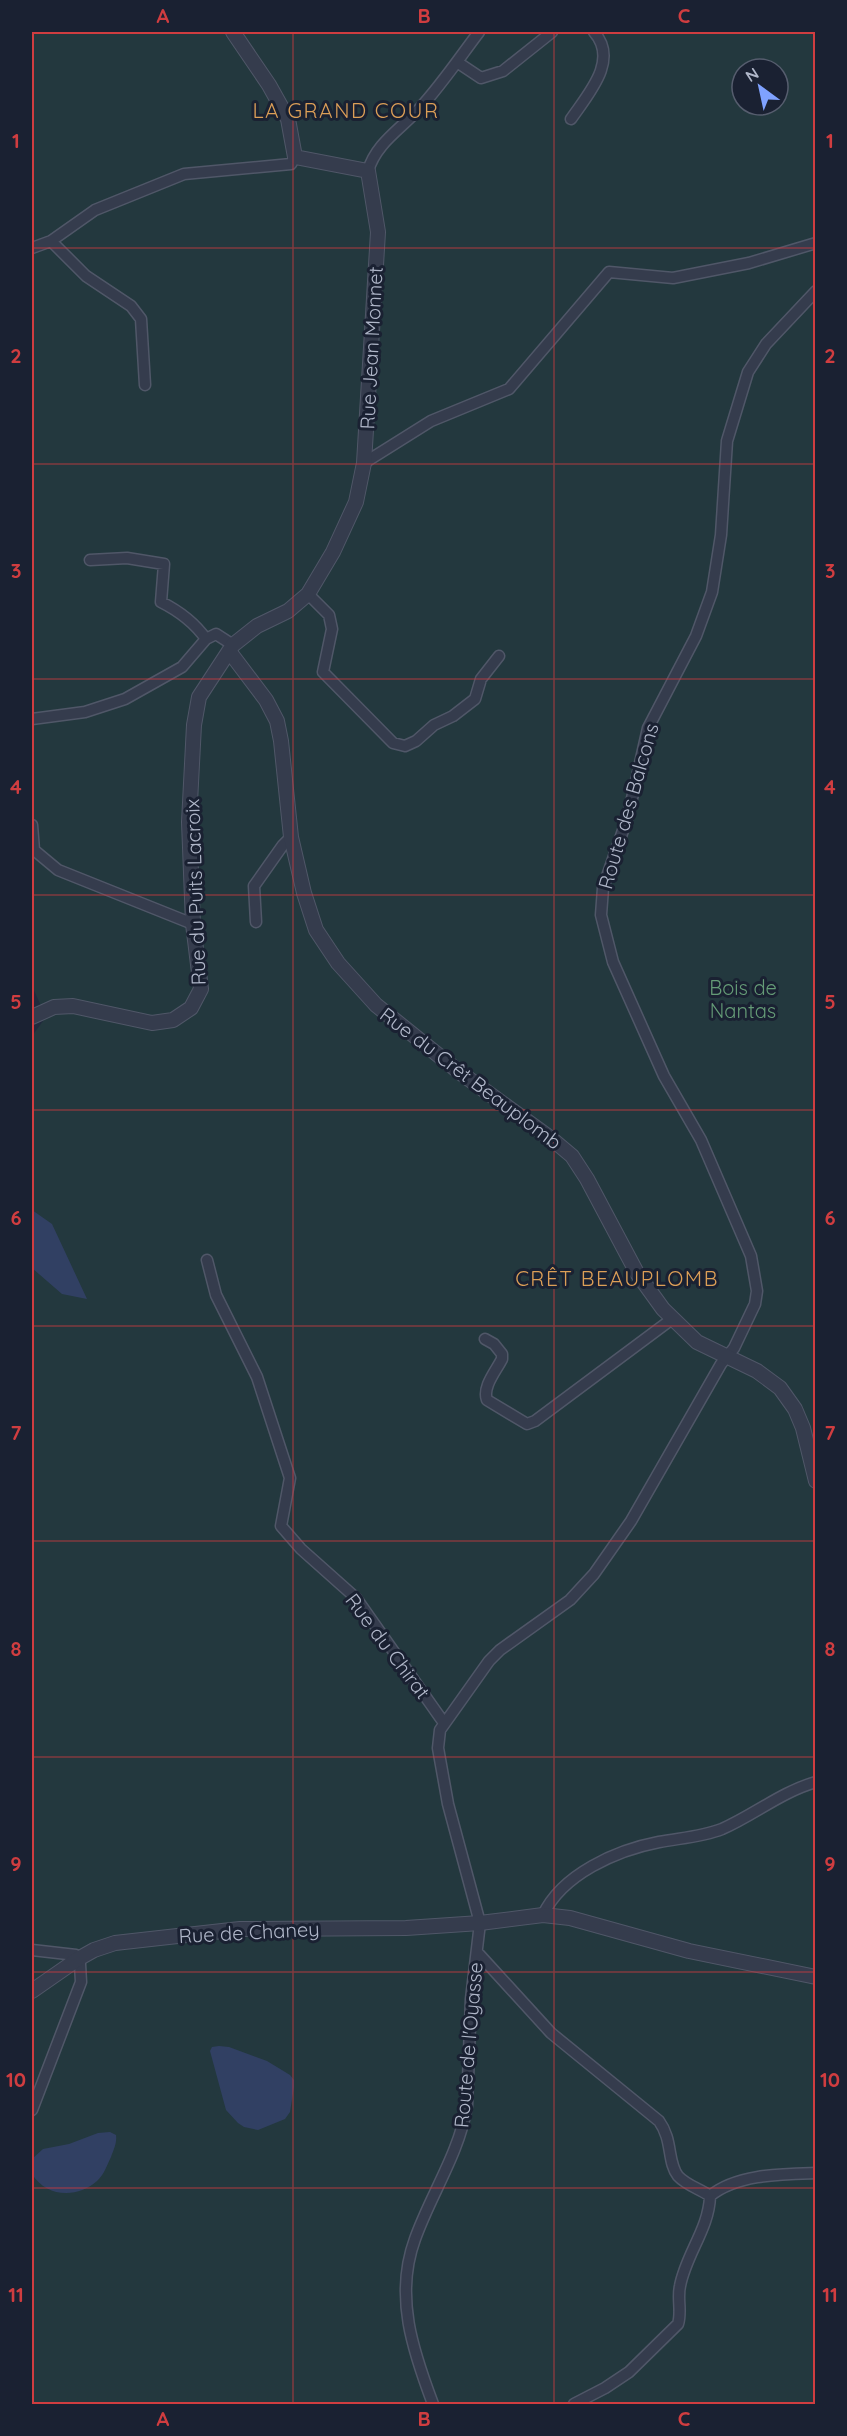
<svg xmlns="http://www.w3.org/2000/svg" width="847" height="2436" viewBox="0 0 847 2436" font-family="Quicksand,sans-serif">
<style>
.green{fill:#23383e;fill-rule:evenodd}
.water{fill:#314063}
.lines{fill:none;stroke-linecap:round;stroke-linejoin:round}
.minor-casing{stroke:#505768;stroke-width:13}
.tertiary-casing{stroke:#505768;stroke-width:16}
.minor{stroke:#353c4d;stroke-width:10}
.tertiary{stroke:#353c4d;stroke-width:14}
.grid{fill:none;stroke:#d03d40;stroke-width:1.5;stroke-opacity:0.55}
.labels{text-anchor:middle;dominant-baseline:central;stroke-width:6;stroke-linejoin:round;paint-order:stroke}
.street-label{font-size:20px;fill:#b0b7c9;stroke:#1a2132}
.park-label{font-size:20px;fill:#659c77;stroke:#1a2132}
.neighbourhood-label{font-size:21px;letter-spacing:1.5px;fill:#dc9f57;stroke:#1a2132}
.neatline{fill:none;stroke:#d03d40;stroke-width:2}
.grid-label{font-size:20px;text-anchor:middle;font-weight:bold;fill:#d03d40}
</style>
<rect width="100%" height="100%" fill="#212a3d"/>
<path class="green" d="M32 32H815V2404H32V1036L46 1017 32 986ZM742 69H778V105H742Z"/>
<path class="water" d="M32 1210 52 1224 87 1299 62 1294 32 1268Z
M219 2046 229 2047 267 2061 290 2075 294 2080V2087L290 2112 285 2119 258 2130 244 2127 238 2123 226 2110 210 2051 212 2047Z
M110 2132 116 2135C117 2143 114 2149 111 2157 107 2165 104 2175 97 2181 77 2199 46 2197 32 2174V2159L43 2149 69 2144 98 2133Z"/>
<g class="lines">
<defs>
<path id="minor" d="M457 62 481 78 503 71 552 32
M571 119C589 93 619 60 594 32
M368 171C376 143 401 129 420 108 442 84 460 57 479 32
M32 248 51 241
M145 385 141 319 131 306 86 276 51 241 95 210 184 174 291 164 295 157
M364 463 431 421 509 389 609 272 673 278 749 263 816 243
M90 560 127 558 164 564 161 602C179 611 194 622 206 639
M308 594 329 615 332 629 323 672 393 743 405 746 416 741 434 725 453 716 475 699 481 679 499 656
M32 719 85 712 125 699 182 667 206 639 216 634 233 645
M32 825 34 850 58 870 193 924
M256 922 254 886 283 845 291 837
M207 1260 216 1295 257 1377 290 1478 281 1526 301 1549 356 1598 444 1723
M485 1339 494 1344 502 1354V1359C496 1371 482 1387 487 1400L527 1424 535 1421 672 1319
M543 1915C562 1874 617 1850 659 1842 680 1838 702 1837 722 1829 754 1815 781 1792 816 1782
M32 1950 76 1955 80 1964 81 1982 32 2110
M477 1952 551 2033 659 2121C673 2140 667 2162 678 2176 686 2185 700 2189 710 2196 737 2174 782 2174 816 2173
M433 2404C413 2351 394 2296 415 2239 431 2194 459 2154 467 2106L471 1999 480 1923 448 1804 438 1748 440 1730 489 1661 500 1650 570 1600 594 1574 631 1521 721 1364 734 1348 755 1304 757 1291 751 1256 701 1140 664 1076 613 962 601 915 603 888 628 816 648 728 696 636 712 592 721 535 727 441 748 372 766 344 816 291
M574 2404 605 2388 629 2372 678 2324C682 2312 677 2298 680 2286 686 2254 709 2229 710 2196"/>
<path id="tertiary" d="M229 651 266 700 277 721 281 741 291 837 304 893 316 930 338 963 376 1005 458 1071 553 1140 572 1156 587 1179 637 1273 663 1309 697 1342 757 1371 780 1388 795 1409 803 1428 816 1481
M32 1017 54 1007 73 1006 152 1023 173 1020 191 1008 201 989 193 924 189 822 194 725 199 697 233 645 257 626 288 611 308 594 333 552 356 502 364 463 378 232 368 171 295 157 288 119 269 85 233 32
M32 1991 78 1959 94 1950 115 1943 240 1929 406 1928 480 1923 543 1915 570 1918 689 1951 816 1977"/>
</defs>
<use href="#minor" class="minor-casing"/>
<use href="#tertiary" class="tertiary-casing"/>
<use href="#minor" class="minor"/>
<use href="#tertiary" class="tertiary"/>
</g>
<path class="grid" d="M293 32V2404M554 32V2404M32 248H816M32 464H816M32 679H816M32 895H816M32 1110H816M32 1326H816M32 1541H816M32 1757H816M32 1972H816M32 2188H816"/>
<g class="labels">
<g class="street-label">
<text transform="translate(371 348) rotate(-87)">Rue Jean Monnet</text>
<text transform="translate(628 806) rotate(-74)">Route des Balcons</text>
<text transform="translate(195 892) rotate(-92)">Rue du Puits Lacroix</text>
<text transform="translate(471 1078) rotate(37)">Rue du Crêt Beauplomb</text>
<text transform="translate(388 1646) rotate(53)">Rue du Chirat</text>
<text transform="translate(249 1932) rotate(-3)">Rue de Chaney</text>
<text transform="translate(468 2045) rotate(-85)">Route de l'Oyasse</text>
</g>
<g class="park-label">
<text x="743" y="987">Bois de<tspan x="743" dy="23">Nantas</tspan></text>
</g>
<g class="neighbourhood-label">
<text x="346" y="110">LA GRAND COUR</text>
<text x="617" y="1278">CRÊT BEAUPLOMB</text>
</g>
</g>
<rect width="847" height="2436" fill="none" stroke="#1a2132" stroke-width="66"/>
<g transform="translate(760 87) rotate(327)"><circle r="28" fill="#1a2132" stroke="#565d6e" stroke-width="1.5"/>
<path d="M0-4.5L10 22L0 15L-10 22Z" fill="#7fa2ff"/>
<text y="-9" font-size="16" font-weight="bold" text-anchor="middle" fill="#b0b7c9">N</text>
</g>
<rect x="33" y="33" width="781" height="2370" class="neatline"/>
<g class="grid-label">
<text x="163" y="23">A</text>
<text x="424" y="23">B</text>
<text x="684" y="23">C</text>
<text x="16" y="148">1</text>
<text x="830" y="148">1</text>
<text x="16" y="363">2</text>
<text x="830" y="363">2</text>
<text x="16" y="578">3</text>
<text x="830" y="578">3</text>
<text x="16" y="794">4</text>
<text x="830" y="794">4</text>
<text x="16" y="1009">5</text>
<text x="830" y="1009">5</text>
<text x="16" y="1225">6</text>
<text x="830" y="1225">6</text>
<text x="16" y="1440">7</text>
<text x="830" y="1440">7</text>
<text x="16" y="1656">8</text>
<text x="830" y="1656">8</text>
<text x="16" y="1871">9</text>
<text x="830" y="1871">9</text>
<text x="16" y="2087">10</text>
<text x="830" y="2087">10</text>
<text x="16" y="2302">11</text>
<text x="830" y="2302">11</text>
<text x="163" y="2426">A</text>
<text x="424" y="2426">B</text>
<text x="684" y="2426">C</text>
</g>
</svg>
